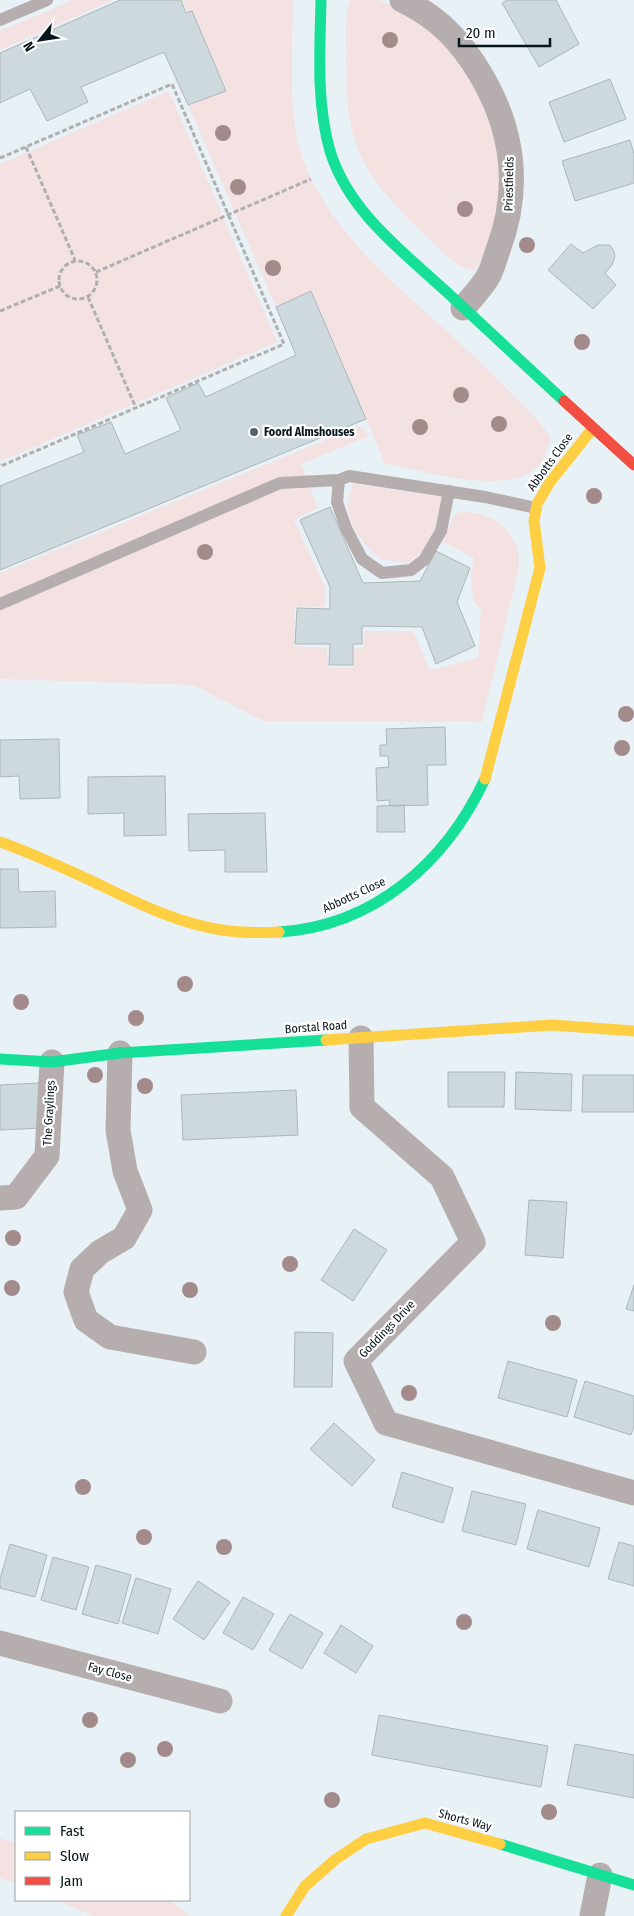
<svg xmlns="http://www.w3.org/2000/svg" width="634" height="1916" viewBox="0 0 634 1916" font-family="'Fira Sans Condensed',sans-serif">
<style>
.green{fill:#f4e2e2}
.building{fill:#ced9de;stroke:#abb6bb}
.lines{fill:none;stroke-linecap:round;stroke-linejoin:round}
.path{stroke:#b0afaf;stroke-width:3;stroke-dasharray:5 2.5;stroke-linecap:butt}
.lane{stroke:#b5adae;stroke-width:12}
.street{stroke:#b5adae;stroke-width:25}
.fast{stroke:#16e098;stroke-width:11}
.slow{stroke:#ffcf43;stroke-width:11}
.jam{stroke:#f24e42;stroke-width:11}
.tree{fill:#a38a8b}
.poi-dot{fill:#566268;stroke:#fff;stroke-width:2}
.labels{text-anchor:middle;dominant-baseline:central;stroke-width:4.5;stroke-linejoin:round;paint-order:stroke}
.street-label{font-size:12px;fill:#07151c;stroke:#fff}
.poi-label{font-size:12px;font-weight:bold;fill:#07151c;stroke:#fff;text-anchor:start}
</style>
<rect width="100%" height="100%" fill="#e8f1f5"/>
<path class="green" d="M73 0H113L0 50V31Z
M182 0H293C293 44 289 89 296 132 312 222 400 287 463 346 480 361 496 377 512 394 526 408 541 421 551 439 548 446 546 455 542 461 517 500 422 471 385 463L311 291 276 307 188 105 227 91 192 11 187 12Z
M351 0H379L408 13 432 29 468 71 497 133 502 200 485 255 475 270C470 269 464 268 460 266 450 261 432 241 423 233 356 169 345 141 346 49 346 34 344 13 351 0Z
M169 91 277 342 2 461 0 458V164Z
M360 426 370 436 301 464 318 508 294 520 325 587V607L295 606 294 646 326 648 329 668H353L354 649 363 648 365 631H413L430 670 478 658 481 608 475 604C470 588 470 574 474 558L443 542 450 524 456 513C491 508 521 531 519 567L482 722 264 721 193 685 0 679V573Z
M353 484 443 497 433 532 423 551 408 563 380 559 365 545 352 524 347 505Z
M0 1838 16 1844V1883L0 1878Z
M55 1900H168L191 1916H94Z"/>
<path class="building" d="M120 0H181L186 13 192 11 226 91 188 105 164 52 81 87 88 102 47 121 30 89 0 103V53Z
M507 0H556L579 44 539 67 502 3Z
M610 79 626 119 564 142 549 102Z
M630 140 634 154V183L575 201 562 161Z
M571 244 583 253 598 245H610L614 251 615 257 612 265 605 273 616 285 593 309 548 270Z
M311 291 366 419 0 570V486L84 452 77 435 111 422 125 454 181 430 166 398 198 383 206 397 296 355 276 307Z
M330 507 363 583 420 581 436 551 470 568 457 602 475 646 436 664 422 627 362 626V644H353V665H329L330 644H295L297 608 330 609V587L300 520Z
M445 727 446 765H427L428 805 390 806 389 800 377 801 376 768 389 767 388 756H380V745H387L386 729Z
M59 739 60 798 20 799 19 776 0 777V740Z
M165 776 166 835 124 836V813L88 814V777Z
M404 805 405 832H377V806Z
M265 813 267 872H225V850L189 851 188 814Z
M0 869H18L19 892 55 891 56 927 0 928Z
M448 1072H505L504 1107H448Z
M516 1072 572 1074 571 1111 515 1109Z
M583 1075H634V1112H582Z
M39 1083 41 1128 0 1130V1085Z
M296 1090 298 1135 183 1140 181 1095Z
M529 1200 567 1202 563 1258 525 1255Z
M354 1229 387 1250 353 1301 321 1280Z
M634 1285V1311L626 1309Z
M295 1332 333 1333 332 1387H294Z
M508 1361 577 1380 567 1417 498 1398Z
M585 1381 634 1396V1426L631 1435 574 1417Z
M334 1423 375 1460 352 1486 310 1449Z
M402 1472 453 1488 443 1523 392 1507Z
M472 1491 526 1504 516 1545 462 1531Z
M538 1510 600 1528 589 1567 527 1549Z
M619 1542 634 1546V1586L608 1579Z
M10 1544 47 1555 35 1597 0 1588V1579Z
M53 1557 89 1567 76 1610 41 1600Z
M96 1565 131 1575 118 1624 82 1614Z
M136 1578 171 1589 158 1634 122 1623Z
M198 1581 230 1602 204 1640 173 1619Z
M243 1597 274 1614 253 1650 223 1633Z
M290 1614 323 1633 302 1669 269 1650Z
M341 1625 373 1646 356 1673 324 1653Z
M379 1715 548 1746 541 1787 372 1755Z
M575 1744 634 1755V1798L567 1785Z"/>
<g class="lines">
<path class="path" d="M26 147 75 260
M0 158 172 84 284 344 1 466 0 464
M59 280a19 19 0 1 1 38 0a19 19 0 1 1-38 0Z
M96 272 311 179
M88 297 136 408
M0 311 60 286"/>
<path class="lane" d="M0 20 47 0
M339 480 337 502 346 528 362 559 382 573 411 570 424 560 441 531 449 491
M0 604 280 483 339 480 349 476 485 497 536 508"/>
<path class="street" d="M402 0C438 17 461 41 481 75 514 131 521 189 498 250 495 258 493 267 489 275 482 287 472 298 463 308
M361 1038 362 1107 442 1177 473 1242 356 1361 386 1423 634 1493
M120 1053 118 1130 125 1171 140 1210 124 1238 100 1252 82 1269 76 1292 86 1320 110 1337 194 1352
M0 1198 16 1197 47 1156 52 1062
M0 1643 220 1701
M592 1916 600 1875"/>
<path class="fast" d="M321 0C320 50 316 102 330 151 349 213 405 253 450 295 488 330 526 366 564 401
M279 932C375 926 446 862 485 779
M0 1059 52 1062 120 1053 326 1040
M500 1844 634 1885"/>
<path class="slow" d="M485 779 540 568 534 521 537 504 550 482 593 428
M0 842C34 854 66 869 98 884 137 903 179 924 222 930 241 933 260 933 279 932
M326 1040 552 1025 634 1031
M286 1916 305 1886 336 1859 366 1839 425 1823 500 1844"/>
<path class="jam" d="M564 401 634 465"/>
</g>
<g class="tree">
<circle cx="390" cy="40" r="8"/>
<circle cx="223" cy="133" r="8"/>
<circle cx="238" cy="187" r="8"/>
<circle cx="465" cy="209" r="8"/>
<circle cx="527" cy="245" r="8"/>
<circle cx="273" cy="268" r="8"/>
<circle cx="582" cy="342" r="8"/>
<circle cx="461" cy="395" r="8"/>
<circle cx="499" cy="424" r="8"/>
<circle cx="420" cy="427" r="8"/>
<circle cx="594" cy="496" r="8"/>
<circle cx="205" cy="552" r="8"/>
<circle cx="626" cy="714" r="8"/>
<circle cx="622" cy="748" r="8"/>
<circle cx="185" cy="984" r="8"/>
<circle cx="21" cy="1002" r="8"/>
<circle cx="136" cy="1018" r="8"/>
<circle cx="95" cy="1075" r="8"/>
<circle cx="145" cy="1086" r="8"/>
<circle cx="13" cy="1238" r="8"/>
<circle cx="290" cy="1264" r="8"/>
<circle cx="12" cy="1288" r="8"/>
<circle cx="190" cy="1290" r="8"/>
<circle cx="553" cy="1323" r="8"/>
<circle cx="409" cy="1393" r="8"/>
<circle cx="83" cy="1487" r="8"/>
<circle cx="144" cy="1537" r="8"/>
<circle cx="224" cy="1547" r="8"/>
<circle cx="464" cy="1622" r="8"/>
<circle cx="90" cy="1720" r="8"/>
<circle cx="165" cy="1749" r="8"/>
<circle cx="128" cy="1760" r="8"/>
<circle cx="332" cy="1800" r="8"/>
<circle cx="549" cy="1812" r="8"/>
</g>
<circle class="poi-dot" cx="254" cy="432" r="5"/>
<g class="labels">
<g class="street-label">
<text transform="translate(509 184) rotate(-89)">Priestfields</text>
<text transform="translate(550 462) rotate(-54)">Abbotts Close</text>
<text transform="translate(354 895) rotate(-25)">Abbotts Close</text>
<text transform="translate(316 1027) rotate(-4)">Borstal Road</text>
<text transform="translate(49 1113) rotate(-87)">The Graylings</text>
<text transform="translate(387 1329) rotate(-46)">Goddings Drive</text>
<text transform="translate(110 1672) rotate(15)">Fay Close</text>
<text transform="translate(465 1820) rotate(15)">Shorts Way</text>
</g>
<g class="poi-label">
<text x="264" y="432">Foord Almshouses</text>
</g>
</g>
<rect x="15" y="1811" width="175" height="90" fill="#ffffff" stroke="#9ca1a4"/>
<rect x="25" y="1827" width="25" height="8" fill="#16e098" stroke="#9ca1a4"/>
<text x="60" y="1836" font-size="15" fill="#07151c">Fast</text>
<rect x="25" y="1852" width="25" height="8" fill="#ffcf43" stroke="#9ca1a4"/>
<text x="60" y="1861" font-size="15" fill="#07151c">Slow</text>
<rect x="25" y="1877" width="25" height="8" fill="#f24e42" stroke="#9ca1a4"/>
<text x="60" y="1886" font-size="15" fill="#07151c">Jam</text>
<g transform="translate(40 40) rotate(240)" stroke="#ffffff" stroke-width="4" paint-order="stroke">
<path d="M0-4L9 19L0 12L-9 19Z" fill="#07151c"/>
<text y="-8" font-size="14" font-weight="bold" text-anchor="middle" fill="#07151c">N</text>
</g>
<path d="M459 38v8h91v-8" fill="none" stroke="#07151c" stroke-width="2.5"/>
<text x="466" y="38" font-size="15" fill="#07151c" stroke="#ffffff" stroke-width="4" paint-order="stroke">20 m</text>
</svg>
